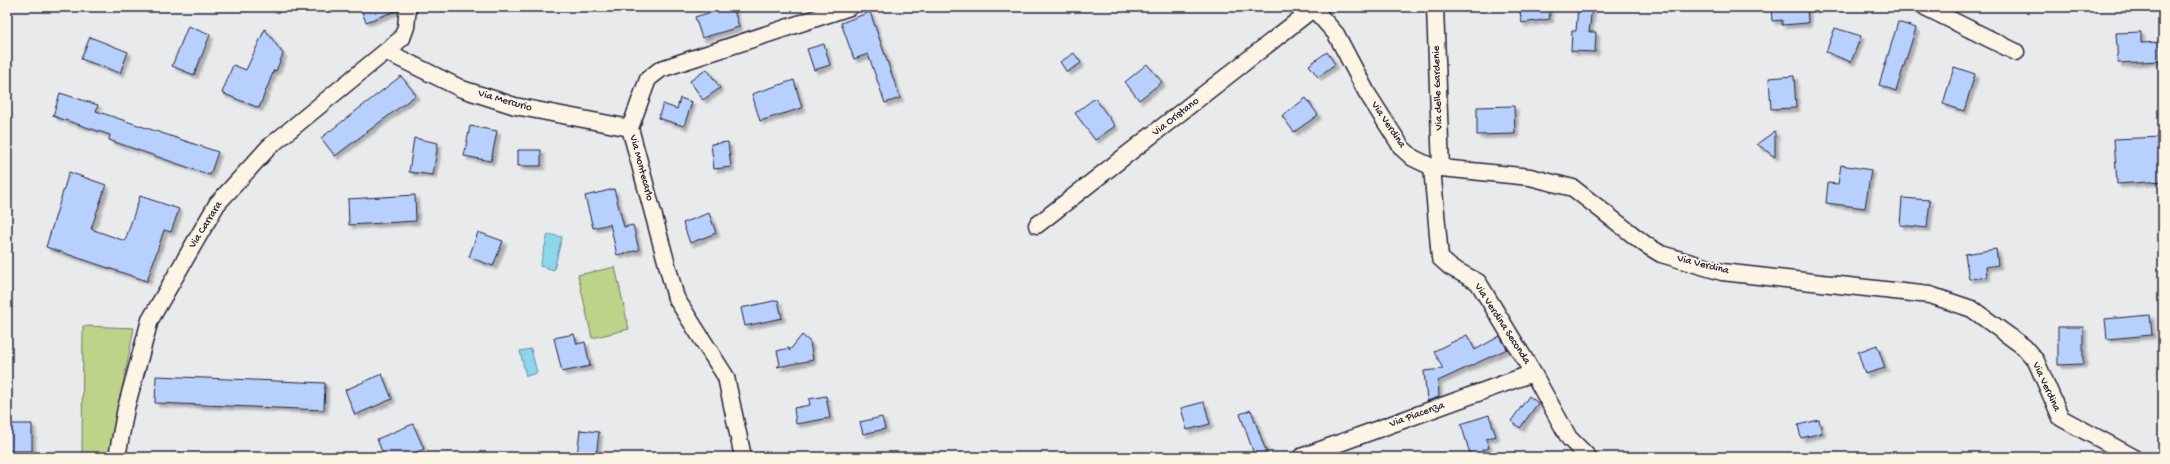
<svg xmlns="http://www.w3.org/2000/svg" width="2170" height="464" viewBox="0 0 2170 464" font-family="'Gochi Hand',sans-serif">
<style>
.green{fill:#bdd389;stroke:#707a62}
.water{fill:#8cd7ec;stroke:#628fa5}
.building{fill:#b8d0fe;stroke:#22223b;filter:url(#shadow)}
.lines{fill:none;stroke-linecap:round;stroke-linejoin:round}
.minor-casing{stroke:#22223b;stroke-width:19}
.minor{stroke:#fcf5e5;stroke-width:16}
.labels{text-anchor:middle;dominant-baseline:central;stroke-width:3.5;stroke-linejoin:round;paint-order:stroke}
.street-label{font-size:11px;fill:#22223b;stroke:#fcf5e5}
</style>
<defs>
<filter id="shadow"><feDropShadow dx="3.5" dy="3.5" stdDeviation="1" flood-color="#0004"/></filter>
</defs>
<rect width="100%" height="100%" fill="#e8eaec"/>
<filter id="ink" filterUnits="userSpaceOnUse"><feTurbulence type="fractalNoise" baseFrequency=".025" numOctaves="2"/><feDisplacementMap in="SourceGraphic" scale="8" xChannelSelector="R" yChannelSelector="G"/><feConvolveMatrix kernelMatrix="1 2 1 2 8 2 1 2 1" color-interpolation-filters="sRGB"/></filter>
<g filter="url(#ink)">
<path class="green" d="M615 267 629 329 592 338 578 275Z
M83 326 134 328 109 457H82Z"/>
<path class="water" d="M548 234 562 237 554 270 540 266Z
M531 349 537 373 526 376 520 351Z"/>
<path class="building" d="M360 7H398V10L366 22Z
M728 7H733L739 27 702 38 695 17Z
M1519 7H1548L1550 19 1522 23Z
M1578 7H1592L1589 32H1596L1595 52 1571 51 1572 31H1576Z
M1771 7H1807L1808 23 1782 25V20L1772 21Z
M870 12 900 98 885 103 868 54 854 59 841 23Z
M1898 22 1916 28 1896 91 1879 85Z
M188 26 210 35 194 75 172 66Z
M1835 28 1861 36 1851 62 1826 52Z
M265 29 283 54 276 71 274 70 259 108 222 93 233 65 246 70Z
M2141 32V43L2160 42 2161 61 2118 63 2116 33Z
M90 37 128 52 120 73 81 59Z
M824 44 830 65 814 70 807 49Z
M1327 52 1335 64 1318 77 1309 65Z
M1074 53 1081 63 1067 72 1060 62Z
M1147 64 1162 82 1139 100 1125 82Z
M1954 67 1975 74 1964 111 1943 104Z
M707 69 720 88 703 100 690 81Z
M401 76 416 95 335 156 321 138Z
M1794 76 1796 108 1771 109 1769 78Z
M794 80 802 108 760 121 752 94Z
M60 93 98 105 96 111 218 152 210 175 109 140 110 135 53 116Z
M680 98 692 102 684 126 658 118 663 104 677 109Z
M1095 98 1115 126 1095 140 1075 113Z
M1306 98 1318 115 1294 132 1282 116Z
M1514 106 1515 134 1477 135V107Z
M470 126 497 131 491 161 464 156Z
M1775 131V157L1757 144Z
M2163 137V181L2117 184 2114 139Z
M414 138 438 143 433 175 409 172Z
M728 142 731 167 714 169 711 144Z
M518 150H541V166H518Z
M1841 165 1871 170 1865 208 1826 203 1828 183 1838 184Z
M69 172 106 185 91 229 125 241 140 196 179 209 171 232 164 230 147 281 46 247Z
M614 189 624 227 633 225 639 250 617 255 610 224 593 228 585 196Z
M415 195 416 221 349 225 348 199Z
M1902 198 1930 200 1927 228 1900 225Z
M709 213 716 233 690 243 683 223Z
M478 232 503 241 493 266 469 257Z
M1996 249 1998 265 1986 267 1987 277 1969 279 1965 254Z
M778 300 782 318 745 326 741 308Z
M2150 315 2152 335 2107 339 2105 319Z
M2058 327H2083V364L2058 365Z
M574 334 577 344 585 342 590 366 562 372 554 338Z
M802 335 810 342 813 360 777 367 780 364 777 351 789 348V351Z
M1467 335 1475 350 1500 336 1507 349 1438 381 1439 397 1427 401 1424 371 1443 369 1434 351Z
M1877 345 1885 368 1865 374 1858 352Z
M382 374 392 399 355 415 345 390Z
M156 376 325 383 324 410 155 403Z
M826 396 830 418 796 424 794 408 810 405 809 399Z
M1529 396 1538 403 1520 428 1511 421Z
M1204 402 1210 424 1187 430 1181 408Z
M1251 410 1267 454 1258 457H1255L1240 414Z
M1489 415 1496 436 1486 439 1489 448 1482 450 1484 457H1471L1461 424Z
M882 417 885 429 863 434 860 422Z
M1819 420 1822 433 1801 438 1798 425Z
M7 424H32V451H7Z
M413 424 424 449 404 457H384L377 439Z
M580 430 599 432 596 457 577 456Z"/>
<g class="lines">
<defs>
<path id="minor" d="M1312 7 1336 34 1367 93 1402 148 1413 158 1432 167 1530 177 1573 188 1646 245 1661 254 1722 272 1930 295 1972 309 2024 347 2036 361 2061 418 2133 457
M1435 7 1441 168
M1925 7 2016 52
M387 52 462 89 515 106 630 128
M1432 167 1440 258 1450 267 1478 282 1533 373 1569 438 1588 457
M1037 225 1314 8
M117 457 126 408 150 320 217 204 269 147 402 38 406 27 408 7
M743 457 726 377 676 298 630 128 648 79 661 69 850 7
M1301 457 1533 373"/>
</defs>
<use href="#minor" class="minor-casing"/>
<use href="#minor" class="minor"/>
</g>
</g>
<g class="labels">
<g class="street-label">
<text transform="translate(1438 88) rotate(-92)">Via delle Gardenie</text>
<text transform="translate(505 101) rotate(16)">Via Mercurio</text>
<text transform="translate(1176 117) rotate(-38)">Via Oristano</text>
<text transform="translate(1388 125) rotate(56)">Via Verdina</text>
<text transform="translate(641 168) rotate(75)">Via Montecarlo</text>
<text transform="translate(206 225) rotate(-58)">Via Carrara</text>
<text transform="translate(1703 265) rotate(14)">Via Verdina</text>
<text transform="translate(1502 324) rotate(57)">Via Verdina Seconda</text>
<text transform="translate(2046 387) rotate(65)">Via Verdina</text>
<text transform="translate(1417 415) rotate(-20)">Via Piacenza</text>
</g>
</g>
<rect width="2170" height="464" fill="none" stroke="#fcf5e5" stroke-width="24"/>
<rect x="12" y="12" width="2146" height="440" fill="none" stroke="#22223b" stroke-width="1.5" filter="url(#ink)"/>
</svg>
